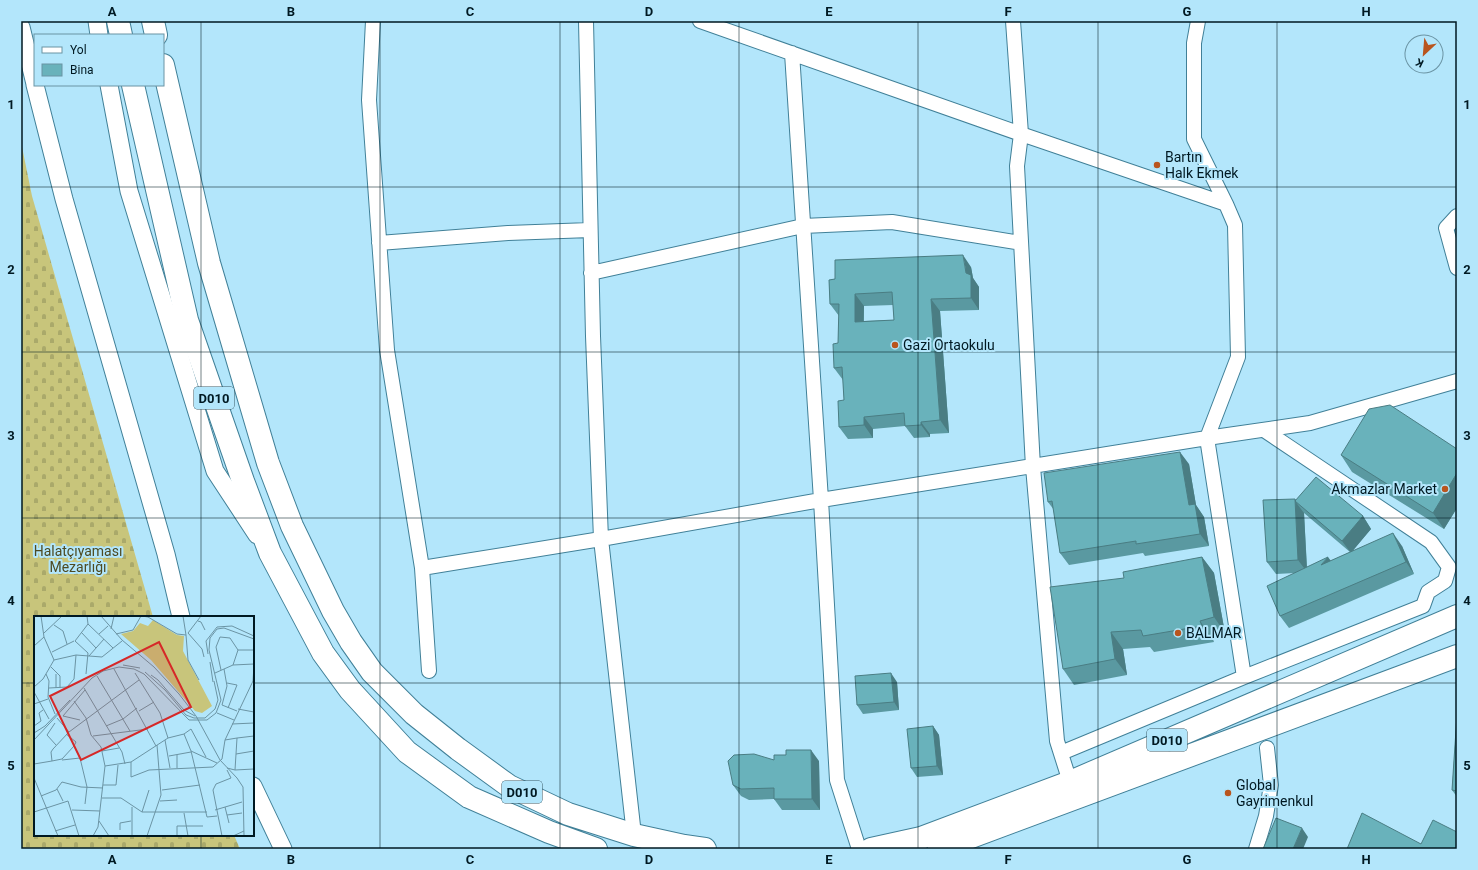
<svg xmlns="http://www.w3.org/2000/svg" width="1478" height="870" viewBox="0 0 1478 870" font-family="Roboto,sans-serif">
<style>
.cemetery{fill:url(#cemetery-stones)}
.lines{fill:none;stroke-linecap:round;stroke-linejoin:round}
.minor-casing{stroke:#418098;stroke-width:16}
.tertiary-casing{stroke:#418098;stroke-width:19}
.trunk-casing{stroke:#418098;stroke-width:24}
.minor{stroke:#fff;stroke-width:14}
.tertiary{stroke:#fff;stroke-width:17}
.trunk{stroke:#fff;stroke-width:22}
.wall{fill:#5a99a1;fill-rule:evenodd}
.shaded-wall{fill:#4a7d83}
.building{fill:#69b2bb;stroke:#4a7d83;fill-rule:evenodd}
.grid{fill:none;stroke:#001922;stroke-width:1;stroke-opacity:0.55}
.poi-dot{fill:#b9551e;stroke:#b3e6fb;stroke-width:1.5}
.labels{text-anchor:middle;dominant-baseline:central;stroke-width:4;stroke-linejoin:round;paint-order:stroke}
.shield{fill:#b3e6fb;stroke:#365663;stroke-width:1}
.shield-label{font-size:13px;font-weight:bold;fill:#001922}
.poi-label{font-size:14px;fill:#001922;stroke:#b3e6fb;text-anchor:start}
.park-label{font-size:14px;fill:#4d4a22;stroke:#b3e6fb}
.inset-road{fill:none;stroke:#6b94a4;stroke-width:1}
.view{fill:#d62828;fill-opacity:0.15;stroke:#d62828;stroke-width:2}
.inset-edge{fill:none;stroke:#001922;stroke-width:2}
.neatline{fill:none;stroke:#001922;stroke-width:1.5}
.grid-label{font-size:13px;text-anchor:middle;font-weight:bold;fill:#001922}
</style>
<defs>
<pattern id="cemetery-stones" width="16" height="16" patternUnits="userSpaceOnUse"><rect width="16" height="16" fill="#c8c57b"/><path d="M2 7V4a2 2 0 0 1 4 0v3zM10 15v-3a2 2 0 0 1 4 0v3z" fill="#aaa96a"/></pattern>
</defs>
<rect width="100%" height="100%" fill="#b3e6fb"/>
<path class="cemetery" d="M21 142 32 196 153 617H35V835H234L240 849H21Z"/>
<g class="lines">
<defs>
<path id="minor" d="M373 21 369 100 387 350 422 568 429 671
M586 21 593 336 601 539 634 835
M700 21 1021 134 1226 204
M1013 21 1021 134 1017 166 1033 467 1057 741 1070 782
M1198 21 1194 43V139L1226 204 1235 225 1238 357 1207 438 1244 677
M792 53 821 500 837 780 859 849
M1457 216 1446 228 1457 268
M379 243 508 233 590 230
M591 273 803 226 892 222 1021 243
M422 568 601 539 821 500 1207 438 1310 423 1457 381
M1061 753 1244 677 1423 606 1428 592 1445 581 1449 567 1431 542 1264 430
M1256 849 1266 816 1271 785 1267 748"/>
<path id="tertiary" d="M97 21 99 35
M21 27 35 84
M35 85 64 199 166 554 181 617
M109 85 129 191 215 471 257 535
M253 786 283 849"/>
<path id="trunk" d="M118 21 121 35
M153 21 156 35
M163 65 209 263 268 463 292 526 333 611 351 642 372 672 414 714 458 749 509 786 568 814 634 835 684 846 705 849
M133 85 187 320 243 481 270 553 323 653 350 690 407 752 469 797 549 832 596 849
M871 849 921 838 1070 782 1457 616
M939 849 1457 656"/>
</defs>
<use href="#minor" class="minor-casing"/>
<use href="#tertiary" class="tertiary-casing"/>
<use href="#trunk" class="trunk-casing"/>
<use href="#minor" class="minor"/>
<use href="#tertiary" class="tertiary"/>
<use href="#trunk" class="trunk"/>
</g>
<path class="wall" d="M971 267 973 278 979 287V310L940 311 949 433 930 434V437L914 438 905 426 873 429V438L848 439 839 427 844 400 843 380 834 368 838 343 839 316 830 304 829 280ZM893 305 894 320 864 321V306Z
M1457 449V508L1444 529 1352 472 1341 455Z
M1189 464 1196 505 1204 517 1209 546 1145 556 1143 553 1069 565 1060 553 1054 510 1048 502Z
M1295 499 1296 500 1363 516 1371 529 1352 551 1402 546 1414 574 1289 628 1280 616 1295 573 1276 574 1267 562ZM1304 513 1350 552 1331 561 1307 567Z
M1202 557 1214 573 1225 633 1212 638 1214 642 1154 652 1150 647 1123 649 1127 675 1074 685 1063 669 1124 578Z
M897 682 899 710 863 714 857 705Z
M1457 715V797L1452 790Z
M933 726 939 735 943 775 917 777 911 768Z
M774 760 819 761 820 810H782L774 799 749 800 741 796 733 785Z"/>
<path class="shaded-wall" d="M963 255 971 267 973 278 979 287V310L971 298Z
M855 294 864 306 863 334 855 322Z
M931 299 940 311 949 433 940 420Z
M864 417 873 429V438L864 425Z
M921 422 930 434V437L921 425Z
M1180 452 1189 464 1196 505 1204 517 1209 546 1200 534 1189 505Z
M1457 473V508L1444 529 1433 513Z
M1295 499 1298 503 1295 501 1304 513 1307 572 1298 560Z
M1363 516 1371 529 1351 553 1342 541Z
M1393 533 1402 546 1414 574 1406 562Z
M1202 557 1214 573 1225 633 1214 617Z
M1328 557 1337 569 1321 565Z
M1200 621 1212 638 1214 642 1202 626Z
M1111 632 1123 649 1127 675 1115 659Z
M891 673 897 682 899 710 894 702Z
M933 726 939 735 943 775 937 766Z
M811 750 819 761 820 810 812 799Z
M1302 828 1308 837 1303 849H1293Z"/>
<path class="building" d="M963 255 966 273 971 275V298L931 299 940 420 921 422V425L905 426 904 413 864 417V425L839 427 838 401 844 400 842 367 834 368 833 344 838 343 839 304H830L829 280 835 279V260ZM892 292 894 320 855 322V294Z
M1390 405 1457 449V473L1433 513 1341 455 1369 409Z
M1180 452 1189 505 1195 504 1200 534 1136 544V541L1060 553 1052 501 1048 502 1044 473Z
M1316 477 1363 516 1342 541 1295 501Z
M1295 499 1298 560 1267 562 1263 500Z
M1393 533 1406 562 1280 616 1267 586 1328 557 1321 565Z
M1202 557 1214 617 1200 621 1202 626 1143 636 1141 630 1111 632 1115 659 1063 669 1050 587 1124 578 1123 572Z
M891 673 894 702 857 705 855 676Z
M1457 715V791L1452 790Z
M933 726 937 766 911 768 907 729Z
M786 750H811L812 799H774V788L741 789 733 785 728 761 734 755 754 754 774 760V755H786Z
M1362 813 1421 844 1433 820 1457 832V846L1456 849H1347Z
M1276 818 1302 828 1293 849H1263Z"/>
<path class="grid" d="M201 21V617M380 21V849M560 21V849M739 21V849M918 21V849M1098 21V849M1277 21V849M21 187H1457M21 352H1457M21 518H1457M21 683H35M253 683H1457M201 835V849"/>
<g class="poi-dot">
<circle cx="1157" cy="165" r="4"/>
<circle cx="895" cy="345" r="4"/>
<circle cx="1445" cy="489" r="4"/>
<circle cx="1178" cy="633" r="4"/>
<circle cx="1228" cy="793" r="4"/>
</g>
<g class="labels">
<g class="shield">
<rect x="194" y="387" width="40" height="22" rx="3"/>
<rect x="1147" y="729" width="40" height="22" rx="3"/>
<rect x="502" y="781" width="40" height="22" rx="3"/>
</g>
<g class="shield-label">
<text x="214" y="398">D010</text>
<text x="1167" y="740">D010</text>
<text x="522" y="792">D010</text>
</g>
<g class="poi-label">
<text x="1165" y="157">Bartın<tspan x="1165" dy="16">Halk Ekmek</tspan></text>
<text x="903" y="345">Gazi Ortaokulu</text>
<text x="1437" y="489" text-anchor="end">Akmazlar Market</text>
<text x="1186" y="633">BALMAR</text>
<text x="1236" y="785">Global<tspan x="1236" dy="16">Gayrimenkul</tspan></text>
</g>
<g class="park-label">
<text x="78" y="551">Halatçıyaması<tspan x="78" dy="16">Mezarlığı</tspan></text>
</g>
</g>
<g transform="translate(34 616)">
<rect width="220" height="220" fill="#b3e6fb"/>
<path d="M119 4 143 19 150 20 149 35 178 90 168 97 161 95 117 44 87 18 99 15 106 7 114 10Z" fill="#c8c57b"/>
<path class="inset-road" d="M67 0 88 24 120 51 145 78 162 100 186 144 203 162 209 171 210 220M108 0 114 1 143 18 152 19 149 0M167 0 154 17 168 33 170 41M164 5 167 6 171 14M54 8 79 32M20 9 29 15 33 28M77 13 80 0M47 16 62 32M10 17 28 0M65 18 74 10M82 18 99 14 107 0M152 19 154 44 165 64M0 30 10 21M18 36 40 25M174 38 172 25 183 11 198 10 220 20M55 40 70 23M20 44 42 39 68 41 88 25M176 46 179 66M89 49 106 52M199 49 204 34M17 51 26 60V72M80 53 122 130M190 53 193 70 188 89 203 95M187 54 182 31 186 21 196 22 204 34H220M111 56 131 74 152 99 160 102H171L181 93 184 84 180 65M101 57 126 97 134 122M181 57 199 49 220 48M12 58 15 65 14 81 21 98M52 58 54 37 41 25 54 8 53 0M117 59 124 64 150 94 161 100M63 60 96 115M193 67 203 69 194 92M0 71 9 63 20 44 10 21 7 0M15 72 33 71 40 63 42 39M22 72V58M50 72 88 136 91 148M0 76 15 103M40 85 52 102 57 119 67 131 71 150 64 211 59 220M0 88 14 83M204 93 220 96M105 95 120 86M183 97 200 104M23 102 35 116M46 104 29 100 51 74M21 107 13 119 22 129M198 108 220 107M0 110 7 105 5 97 9 94M72 110 89 103 103 92M0 117 11 110 36 84M32 118 42 126 40 130 28 143 18 145 17 136 19 133 35 116 105 64M150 118 157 135 173 201 183 200M59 120 114 113M0 124 58 62 69 55 85 51 100 53 110 58 155 104H173L182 97 187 84 175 34 176 22 183 13 190 12 220 23M131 124 136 152M191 124 203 122M40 130 46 142M68 135 85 132M157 135 183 147M202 138 220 135M143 139V152M135 140 157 136M28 144 46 142 53 171 51 188M97 146V161L115 154 179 151 188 143 191 124 219 65 220 49M0 148 18 145M71 150 97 146 134 122 150 118 157 113 172 141M193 152 201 154 220 153M201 154 203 122 220 120M0 162 24 220M69 169H82L84 149M23 173 29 185M128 174 166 169M7 180 22 174 28 166 47 171 69 172M68 182H87L108 196H173M126 185 143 184M191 191 195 207M38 194 66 195M181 194 208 186M0 196 34 185 45 220M108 196 115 174M150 197 154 220M193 199 208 197M65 205 75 220M86 214V207L97 205M21 215 41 209M98 220V191M113 220 127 179 123 129M143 220V210H169M188 220 179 174 182 168 197 162 193 154M199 220 210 215"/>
<path class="view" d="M125 26 157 91 47 144 16 80Z"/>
<rect width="220" height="220" class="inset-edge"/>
</g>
<rect width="1478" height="870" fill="none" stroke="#b3e6fb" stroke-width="44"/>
<rect x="34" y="34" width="130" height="52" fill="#b3e6fb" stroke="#6b94a4"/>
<rect x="42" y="47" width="20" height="6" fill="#ffffff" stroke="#6b94a4"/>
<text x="70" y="54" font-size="12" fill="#001922">Yol</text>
<rect x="42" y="64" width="20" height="12" fill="#69b2bb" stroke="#6b94a4"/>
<text x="70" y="74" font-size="12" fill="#001922">Bina</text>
<g transform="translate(1424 54) rotate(206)"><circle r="19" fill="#b3e6fb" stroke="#6b94a4"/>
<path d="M0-3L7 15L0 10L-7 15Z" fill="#b9551e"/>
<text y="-6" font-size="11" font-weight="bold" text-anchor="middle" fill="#001922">K</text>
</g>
<rect x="22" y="22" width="1434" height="826" class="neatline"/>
<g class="grid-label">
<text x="112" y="16">A</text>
<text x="291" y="16">B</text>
<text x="470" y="16">C</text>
<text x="649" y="16">D</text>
<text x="829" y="16">E</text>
<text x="1008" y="16">F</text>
<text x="1187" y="16">G</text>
<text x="1366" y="16">H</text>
<text x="11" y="109">1</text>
<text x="1467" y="109">1</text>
<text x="11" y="274">2</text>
<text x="1467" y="274">2</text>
<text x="11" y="440">3</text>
<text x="1467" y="440">3</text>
<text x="11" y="605">4</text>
<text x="1467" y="605">4</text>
<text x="11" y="770">5</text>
<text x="1467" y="770">5</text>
<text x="112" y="864">A</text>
<text x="291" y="864">B</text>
<text x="470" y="864">C</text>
<text x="649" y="864">D</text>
<text x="829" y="864">E</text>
<text x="1008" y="864">F</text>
<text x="1187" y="864">G</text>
<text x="1366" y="864">H</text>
</g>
</svg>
